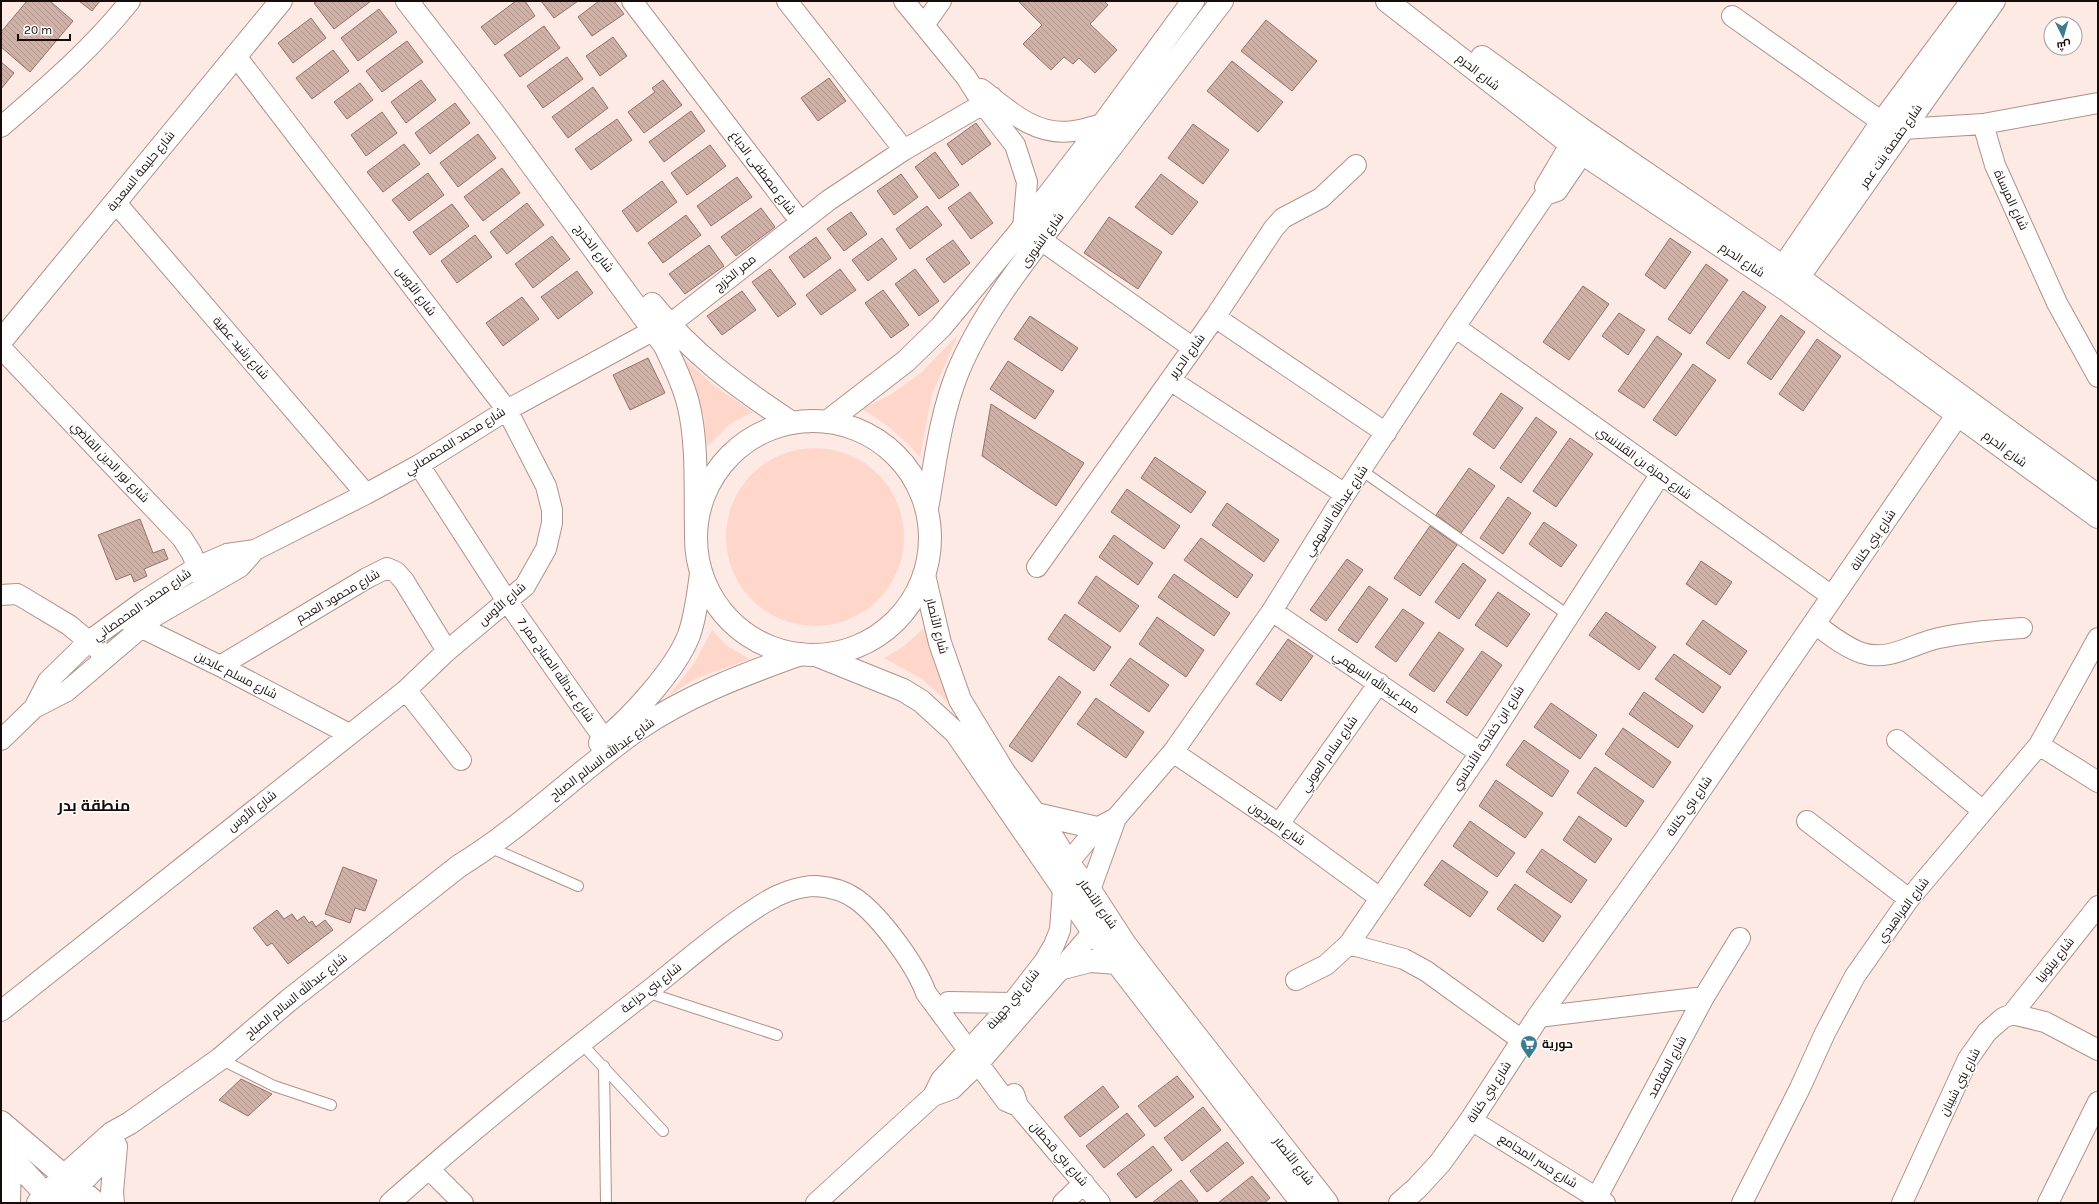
<svg xmlns="http://www.w3.org/2000/svg" width="2099" height="1204" viewBox="0 0 2099 1204" font-family="Karla,Cairo,sans-serif">
<style>
.park{fill:#fed6ca}
.building{fill:url(#building-back-hatch);stroke:#90736a}
.lines{fill:none;stroke-linecap:round;stroke-linejoin:round}
.lane-casing{stroke:#b09289;stroke-width:12}
.street-casing{stroke:#b09289;stroke-width:22}
.secondary-casing{stroke:#b09289;stroke-width:24}
.primary-casing{stroke:#b09289;stroke-width:24}
.lane{stroke:#fff;stroke-width:10}
.street{stroke:#fff;stroke-width:20}
.secondary{stroke:#fff;stroke-width:22}
.primary{stroke:#fff;stroke-width:22}
.labels{text-anchor:middle;dominant-baseline:central;stroke-width:3;stroke-linejoin:round;paint-order:stroke}
.street-label{font-size:12px;fill:#170c09;stroke:#fff}
.poi-label{font-size:12px;font-weight:bold;fill:#170c09;stroke:#fff;text-anchor:start}
.district-label{font-size:16px;font-weight:bold;fill:#170c09;stroke:#fff}
</style>
<defs>
<pattern id="building-back-hatch" width="6" height="6" patternUnits="userSpaceOnUse"><rect width="6" height="6" fill="#d0b1a8"/><path d="M-1 5l2 2M0 0l6 6M5-1l2 2" fill="none" stroke="#b2978f"/></pattern>
</defs>
<rect width="100%" height="100%" fill="#feeae4"/>
<path class="park" d="M958 335 932 394 920 457C903 437 885 423 862 409L890 395 921 373Z
M686 360 712 384 753 412 730 424 707 447 704 417Z
M726 537a89 89 0 1 1 178 0a89 89 0 1 1-178 0Z
M925 627 935 664 954 708 922 679 884 658 903 647Z
M712 630 727 646 750 659 694 679 669 696 695 662Z"/>
<path class="building" d="M27 1H50L73 21 30 72 1 47V32Z
M79 1H100L92 11Z
M317 1H371L334 29 314 3Z
M516 1H525L535 16 495 45 481 27Z
M541 1H578L554 18Z
M599 1H614L624 14 592 36 578 17Z
M1104 1 1108 5 1090 24 1117 50 1095 73 1079 58 1073 64 1064 57 1051 70 1023 44 1042 25 1018 1Z
M379 9 397 32 358 61 341 38Z
M311 18 326 38 293 63 278 43Z
M1266 20 1317 61 1292 91 1241 51Z
M544 26 560 48 520 77 504 55Z
M613 37 627 56 600 76 586 56Z
M407 41 423 62 382 92 366 71Z
M333 50 349 71 312 99 296 78Z
M567 57 583 79 543 108 527 86Z
M1232 61 1283 102 1258 132 1207 91Z
M1 62 14 73 1 89Z
M829 78 846 101 818 121 801 98Z
M421 80 436 100 406 123 391 102Z
M663 80 682 105 644 133 628 112 655 92 652 88Z
M360 83 373 100 347 119 334 102Z
M593 87 608 108 568 138 552 117Z
M455 103 470 123 430 154 415 133Z
M691 111 705 131 664 162 649 142Z
M382 112 397 133 366 156 351 135Z
M617 119 632 140 591 170 575 149Z
M976 123 991 144 962 165 947 144Z
M1193 124 1229 150 1203 184 1168 158Z
M478 134 496 158 458 187 440 163Z
M404 144 420 164 383 192 367 172Z
M710 145 726 166 687 195 671 173Z
M935 152 959 185 939 199 915 167Z
M502 168 520 193 483 221 464 197Z
M428 173 444 195 409 221 392 200Z
M901 174 918 197 894 215 877 191Z
M1161 174 1198 202 1172 235 1135 207Z
M737 177 752 197 711 226 697 206Z
M662 181 677 202 637 232 622 211Z
M970 192 993 223 971 239 948 208Z
M527 203 544 225 507 254 490 232Z
M452 204 469 226 430 255 413 232Z
M927 206 942 225 910 249 896 229Z
M761 208 775 227 736 256 721 237Z
M851 212 867 234 844 251 827 229Z
M686 215 701 235 663 263 648 243Z
M1109 217 1162 252 1138 289 1084 253Z
M475 235 492 257 457 283 441 261Z
M552 236 570 259 533 288 515 264Z
M816 237 831 258 804 278 789 257Z
M882 238 897 259 868 281 852 260Z
M1670 238 1691 252 1665 289 1645 275Z
M953 240 970 263 944 283 926 259Z
M709 245 724 266 685 294 669 274Z
M1706 264 1728 280 1690 334 1668 319Z
M770 269 796 304 778 317 752 282Z
M840 269 856 290 821 315 806 295Z
M915 269 939 301 919 316 895 284Z
M577 271 593 293 558 319 541 297Z
M1583 286 1609 304 1569 360 1543 342Z
M883 290 909 325 891 338 865 303Z
M742 291 756 310 722 335 707 316Z
M1743 291 1766 307 1729 359 1706 343Z
M522 297 539 319 503 346 486 323Z
M1619 313 1645 330 1628 355 1602 336Z
M1781 315 1805 332 1771 380 1747 363Z
M1030 316 1078 348 1062 371 1014 339Z
M1657 336 1682 354 1644 408 1618 391Z
M1817 339 1841 356 1803 411 1779 394Z
M648 358 665 393 630 410 613 375Z
M1008 361 1054 391 1035 419 990 389Z
M1693 364 1716 380 1676 436 1653 420Z
M1501 393 1523 408 1494 449 1473 434Z
M991 404 1084 463 1056 506 982 456Z
M1536 417 1557 432 1521 483 1500 468Z
M1570 438 1593 454 1556 507 1533 491Z
M1155 457 1206 492 1191 513 1141 478Z
M1469 468 1495 486 1461 533 1436 515Z
M1127 489 1180 526 1164 549 1111 512Z
M1508 497 1531 513 1503 554 1480 538Z
M1227 503 1279 540 1264 562 1212 525Z
M140 519 153 553 164 549 168 559 144 569 147 576 134 582 131 574 116 580 98 535Z
M1544 522 1577 545 1561 567 1529 544Z
M1430 526 1457 545 1420 596 1394 578Z
M1114 535 1153 563 1138 585 1099 557Z
M1201 538 1253 575 1237 598 1184 560Z
M1347 559 1363 570 1326 621 1310 610Z
M1701 561 1732 582 1716 605 1686 584Z
M1463 563 1486 580 1459 619 1435 602Z
M1174 574 1230 613 1214 636 1158 597Z
M1096 576 1139 606 1120 632 1078 603Z
M1369 586 1388 599 1357 643 1338 630Z
M1498 592 1530 614 1507 647 1475 625Z
M1403 609 1424 623 1396 662 1375 647Z
M1606 612 1656 647 1639 670 1589 635Z
M1065 614 1111 647 1094 671 1048 639Z
M1157 617 1204 650 1186 677 1139 644Z
M1703 620 1747 651 1730 675 1686 644Z
M1439 632 1464 649 1434 692 1409 675Z
M1288 639 1313 656 1281 701 1256 684Z
M1482 651 1502 665 1467 716 1446 702Z
M1674 654 1721 687 1703 713 1655 679Z
M1130 658 1169 685 1149 712 1110 685Z
M1059 676 1081 692 1032 762 1009 746Z
M1644 692 1693 726 1678 748 1629 714Z
M1096 698 1144 732 1126 758 1077 724Z
M1551 703 1597 735 1580 759 1534 727Z
M1623 728 1671 762 1653 788 1605 754Z
M1524 740 1569 771 1552 797 1506 765Z
M1595 767 1644 801 1626 827 1577 793Z
M1496 780 1543 813 1525 838 1479 806Z
M1579 816 1612 839 1595 863 1563 840Z
M1470 821 1515 853 1497 877 1453 846Z
M1542 849 1587 880 1571 903 1526 872Z
M1442 860 1488 892 1470 917 1424 885Z
M343 867 377 880 365 911 355 908 350 923 325 914Z
M1515 884 1561 916 1543 942 1497 909Z
M277 910 284 919 292 914 297 921 304 916 309 923 312 921 316 927 325 920 333 930 288 964 272 943 267 946 253 928Z
M1177 1076 1194 1097 1155 1127 1138 1106Z
M241 1079 272 1094 248 1116 219 1100Z
M1103 1086 1119 1107 1080 1137 1064 1117Z
M1203 1107 1221 1130 1182 1161 1164 1138Z
M1127 1113 1145 1135 1104 1168 1086 1146Z
M1227 1142 1244 1163 1207 1192 1190 1171Z
M1153 1146 1172 1170 1136 1198 1117 1174Z
M1252 1176 1270 1198 1264 1203H1218Z
M1181 1180 1198 1201 1195 1203H1152Z"/>
<g class="lines">
<defs>
<path id="lane" d="M1361 470 1568 615
M489 847 578 886
M646 992 777 1035
M580 1042 663 1131
M220 1059 274 1086 331 1105
M604 1066 606 1203"/>
<path id="street" d="M632 1 800 221
M787 1 904 150
M904 1 966 77 983 104 1015 145 1027 182 1023 228
M1732 16 1882 122 1903 129 1983 124
M924 25 941 1
M981 89C1008 110 1036 137 1073 131 1083 130 1093 126 1103 124
M2098 103 1983 124 1995 165 2057 303 2098 377
M1 127C46 88 93 48 130 1
M1545 187 1578 131
M116 203 366 494
M1041 240 1193 348
M1215 317 1386 433
M669 325 829 200 904 150 983 104 992 97
M1455 327 1833 597
M1 348 182 538 191 552 203 579
M1170 380 1345 494
M419 465 507 601 605 740
M1037 567 1215 317 1274 228 1283 218 1321 198 1356 165
M1 595 17 594 24 598 69 625 99 650
M1272 611 1480 753
M130 622 220 666 349 734
M1815 624C1829 634 1844 647 1862 653 1889 662 1914 643 1939 638 1966 632 1994 630 2022 628
M220 666 367 578 387 568 396 572 404 581 447 651
M406 690 461 760
M34 708 48 681 89 641 144 601 197 567 227 554 255 550 366 494 419 465 507 410 654 330
M1 740 34 708 67 691 155 616 240 567 255 550
M1897 740 1983 811
M2039 745 2098 782
M1173 752 1279 824 1380 898
M1807 821 1909 899
M1279 824 1379 683
M1349 944 1404 959 1426 971 1523 1041
M1296 980 1326 965 1349 944 1480 753 1660 475
M948 1002 1012 1003
M1 1011 406 690 447 651 525 586 546 549 552 523V510L546 486 507 410 235 55
M2012 1014 2098 906
M1538 1017 1704 997
M1014 1094 1018 1106 1100 1203
M933 1096 952 1089 979 1063 1093 932 1095 912 1090 890 1116 818
M1471 1120 1605 1203
M429 1169 463 1203
M1597 1197 1704 997 1740 938
M390 1203C473 1129 559 1060 647 992 685 962 722 929 764 903 778 894 798 886 816 886 829 887 845 891 856 899 880 916 916 965 926 993L1006 1101 1018 1106
M816 1203 933 1096 941 1080 1012 1003 1044 962 1054 945 1060 930 1064 875 1068 863 1097 828 1116 818 1173 752 1272 611 1345 494 1455 327 1545 195 1557 191 1591 141
M1063 1203 1084 1183
M1742 1203 1800 1088 1825 1033 1855 976 1909 899 2039 745 2098 638
M1902 1203 1968 1059 1987 1032 2003 1018 2012 1014 2045 1022 2098 1050
M2048 1203 2098 1102"/>
<path id="secondary" d="M407 1 496 116 665 346C674 365 683 383 688 403 698 442 695 490 696 530
M1387 1 1582 153 1788 291 2098 517
M1482 57 1580 128 1798 277 2098 496
M1775 279 1882 122 1972 1
M1790 289 1994 1
M652 304C692 354 739 388 792 423
M1 341 281 1
M924 575 940 643 960 700 1004 772 1055 841 1068 863 1090 890 1125 944 1147 973 1327 1203
M816 655 903 690 921 701 956 733 1093 932 1302 1203
M600 743C630 720 676 669 689 635 696 615 698 594 701 574
M1036 814 1097 828
M1063 968 1090 961 1118 963
M1 1122 96 1203
M1 1147 54 1203
M9 1203 10 1157
M38 1203 64 1176 112 1133 130 1123 220 1059 288 1001 459 866C523 827 576 773 637 730 686 696 745 674 801 654
M62 1203 113 1149
M113 1203 112 1192 116 1146
M1400 1203 1417 1188 1440 1163 1471 1120 1538 1017 1664 842 1967 401"/>
<path id="primary" d="M696 538a117 117 0 1 1 234 0a117 117 0 1 1-234 0Z
M827 422 906 361 941 327 1023 228 1103 124 1193 1
M927 509C935 464 940 417 957 374 981 314 1028 256 1067 205 1119 137 1170 69 1222 1"/>
</defs>
<use href="#lane" class="lane-casing"/>
<use href="#street" class="street-casing"/>
<use href="#secondary" class="secondary-casing"/>
<use href="#primary" class="primary-casing"/>
<use href="#lane" class="lane"/>
<use href="#street" class="street"/>
<use href="#secondary" class="secondary"/>
<use href="#primary" class="primary"/>
</g>
<defs>
<symbol id="supermarket-pin" viewBox="-11 -11 22 30"><path d="M0 17L-7.5 6A9.5 9.5 0 1 1 7.5 6Z" fill="#3b7d8f" stroke="#fff"/><path d="M-6-5.5h2.5l.6 2H6L4.5 2H-2.5L-4.4-4H-6ZM-1.5 3.2a1.3 1.3 0 1 0 .1 0ZM3 3.2a1.3 1.3 0 1 0 .1 0Z" fill="#fff"/></symbol>
</defs>
<g fill-rule="evenodd">
<use href="#supermarket-pin" x="1519" y="1034" width="20" height="27"/>
</g>
<g class="labels">
<g class="street-label">
<text transform="translate(1478 72) rotate(38)">شارع الحرم</text>
<text transform="translate(1891 146) rotate(-55)">شارع حفصة بنت عمر</text>
<text transform="translate(141 171) rotate(-51)">شارع حليمة السعدية</text>
<text transform="translate(763 173) rotate(53)">شارع مصطفى الدباغ</text>
<text transform="translate(2011 200) rotate(65)">شارع المرساة</text>
<text transform="translate(1042 240) rotate(-54)">شارع الشورى</text>
<text transform="translate(594 248) rotate(53)">شارع الخدرج</text>
<text transform="translate(1742 260) rotate(34)">شارع الحرم</text>
<text transform="translate(735 273) rotate(-39)">ممر الخزرج</text>
<text transform="translate(416 291) rotate(53)">شارع الأوس</text>
<text transform="translate(241 348) rotate(49)">شارع رشيد عطية</text>
<text transform="translate(1187 356) rotate(-54)">شارع الحرير</text>
<text transform="translate(455 441) rotate(-32)">شارع محمد المحمصاني</text>
<text transform="translate(2005 449) rotate(37)">شارع الحرم</text>
<text transform="translate(110 462) rotate(46)">شارع نور الدين القاضي</text>
<text transform="translate(1644 463) rotate(36)">شارع حمزة بن القلانسي</text>
<text transform="translate(1336 511) rotate(-57)">شارع عبدالله السهمي</text>
<text transform="translate(1873 540) rotate(-56)">شارع بني كنانة</text>
<text transform="translate(338 596) rotate(-30)">شارع محمود العجم</text>
<text transform="translate(502 604) rotate(-41)">شارع الأوس</text>
<text transform="translate(142 605) rotate(-35)">شارع محمد المحمصاني</text>
<text transform="translate(937 626) rotate(76)">شارع الأنصار</text>
<text transform="translate(556 670) rotate(55)">شارع عبدالله الصباح ممر 7</text>
<text transform="translate(236 675) rotate(27)">شارع مسلم عابدين</text>
<text transform="translate(1376 682) rotate(34)">ممر عبدالله السهمي</text>
<text transform="translate(1488 738) rotate(-57)">شارع ابن خفاجة الأندلسي</text>
<text transform="translate(1329 754) rotate(-55)">شارع سلام العوني</text>
<text transform="translate(602 759) rotate(-37)">شارع عبدالله السالم الصباح</text>
<text transform="translate(1689 806) rotate(-55)">شارع بني كنانة</text>
<text transform="translate(252 811) rotate(-38)">شارع الأوس</text>
<text transform="translate(1277 824) rotate(35)">شارع العرجون</text>
<text transform="translate(1098 904) rotate(55)">شارع الأنصار</text>
<text transform="translate(1903 910) rotate(-53)">شارع الفراهيدي</text>
<text transform="translate(2055 960) rotate(-52)">شارع بيتونيا</text>
<text transform="translate(651 988) rotate(-38)">شارع بني خزاعة</text>
<text transform="translate(296 996) rotate(-39)">شارع عبدالله السالم الصباح</text>
<text transform="translate(1013 999) rotate(-50)">شارع بني جهينة</text>
<text transform="translate(1667 1067) rotate(-62)">شارع المقاصد</text>
<text transform="translate(1960 1082) rotate(-63)">شارع بني شيبان</text>
<text transform="translate(1489 1092) rotate(-57)">شارع بني كنانة</text>
<text transform="translate(1059 1154) rotate(49)">شارع بني قحطان</text>
<text transform="translate(1294 1161) rotate(52)">شارع الأنصار</text>
<text transform="translate(1538 1161) rotate(32)">شارع جسر المجامع</text>
</g>
<g class="poi-label">
<text x="1542" y="1044">حورية</text>
</g>
<g class="district-label">
<text x="94" y="805">منطقة بدر</text>
</g>
</g>
<rect width="2099" height="1204" fill="none" stroke="#170c09" stroke-width="4"/>
<g transform="translate(2063 36) rotate(175)"><circle r="19" fill="#ffffff" stroke="#a29e9d"/>
<path d="M0-3L7 15L0 10L-7 15Z" fill="#3b7d8f"/>
<text y="-6" font-size="11" font-weight="bold" text-anchor="middle" fill="#170c09">ش</text>
</g>
<path d="M18 34v6h52v-6" fill="none" stroke="#170c09" stroke-width="2"/>
<text x="24" y="34" font-size="12" fill="#170c09" stroke="#ffffff" stroke-width="3" paint-order="stroke">20 m</text>
</svg>
